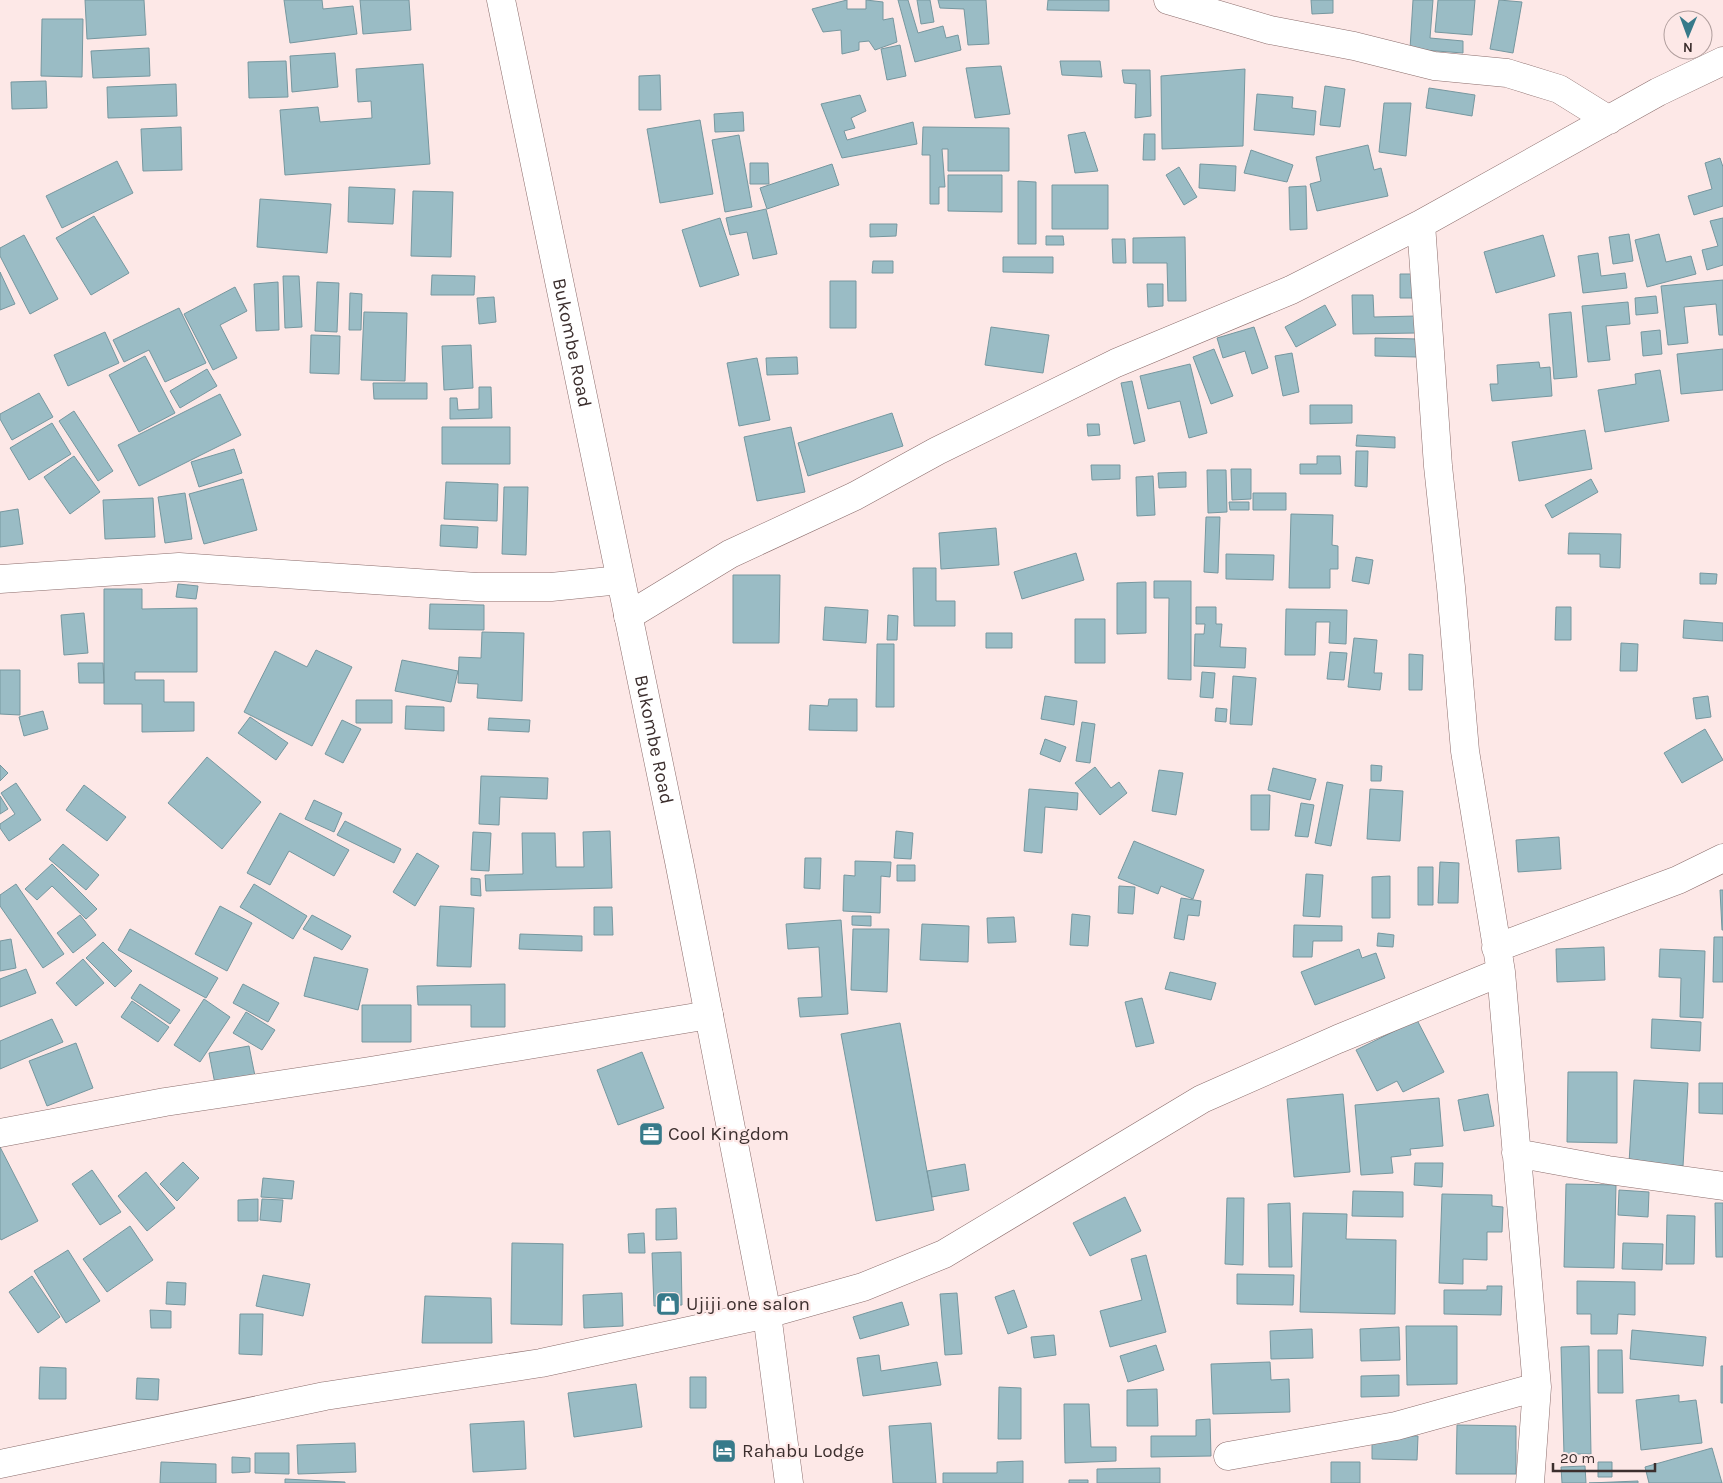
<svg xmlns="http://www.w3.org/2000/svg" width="1723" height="1483" viewBox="0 0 1723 1483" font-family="Karla,sans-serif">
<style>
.building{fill:#9abcc5;stroke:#76979f}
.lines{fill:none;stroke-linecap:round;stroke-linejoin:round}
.minor-casing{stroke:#8b6d6c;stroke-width:29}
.secondary-casing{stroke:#8b6d6c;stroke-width:29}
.minor{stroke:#fff;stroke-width:28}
.secondary{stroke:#fff;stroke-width:28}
.labels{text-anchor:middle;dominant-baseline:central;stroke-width:4.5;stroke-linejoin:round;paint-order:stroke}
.street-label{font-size:19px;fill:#3c2f2e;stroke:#fde8e7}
.poi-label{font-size:19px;fill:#3c2f2e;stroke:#fde8e7;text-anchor:start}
</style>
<rect width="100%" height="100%" fill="#fde8e7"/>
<path class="building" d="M85 0H144L146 35 87 39Z
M284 0H322L323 9 353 6 357 34 290 43Z
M360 0H409L411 30 363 34Z
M847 0V9H866V0L883 2V20L893 18 897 42 875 50 869 41 859 42V50L842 54 841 30 823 32 812 9Z
M898 0H908L918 33 943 26 946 38 958 35 961 50 915 62Z
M917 0H930L934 22 921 24Z
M938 0H986L989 44 968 45 964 9 940 8Z
M1048 0H1109V11L1047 10Z
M1311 0H1333V13L1312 14Z
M1413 0H1433L1430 38 1463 41V53L1410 49Z
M1438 0H1475L1472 35 1435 32Z
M1499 0 1522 2 1513 53 1490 49Z
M42 19H83L82 77 41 76Z
M900 45 906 76 887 80 881 49Z
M149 48 150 76 93 78 91 51Z
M335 53 338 87 292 92 290 56Z
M286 61 288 97 249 98 248 62Z
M1060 61H1100L1102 77 1062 75Z
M423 64 430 164 285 175 280 110 318 107 320 122 372 118 371 101 358 102 356 69Z
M1001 66 1010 114 975 118 966 68Z
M1245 69 1243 146 1162 149 1161 76Z
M1122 70H1150L1151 116 1135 118 1136 84 1124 83Z
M660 75 661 110H639V76Z
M46 81 47 108 12 109 11 82Z
M176 84 177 116 108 118 107 87Z
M1325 86 1345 89 1340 127 1320 125Z
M1429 88 1475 95 1472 116 1426 108Z
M1257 94 1293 97 1292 108 1316 111 1314 135 1254 130Z
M860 95 866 111 851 118 855 128 844 131 847 140 913 122 917 144 842 158 821 104Z
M1384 103H1411L1406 156 1379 152Z
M743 112 744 131 715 132 714 114Z
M700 120 713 194 660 203 647 129Z
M181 127 182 170 143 171 141 129Z
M923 127 1009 128V171H948V149H942L945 187H939V204H930V155H922Z
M1085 132 1098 171 1075 173 1068 135Z
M1144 134H1155V160H1143Z
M739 135 752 207 725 212 712 140Z
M1368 145 1374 170 1381 168 1388 196 1317 211 1310 184 1321 181 1316 157Z
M1251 150 1293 165 1287 182 1244 173Z
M1720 158 1723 167V206L1694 215 1688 196 1712 189 1705 163Z
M117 161 133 193 62 228 46 196Z
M750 163H768L769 184H750Z
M832 164 839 185 767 209 760 188Z
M1200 164 1236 166 1235 191 1199 188Z
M1179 167 1197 197 1184 205 1166 175Z
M948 175H1002V212L948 211Z
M1018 181 1036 182V244H1018Z
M1052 185H1108V229H1052Z
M1306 186 1307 229 1290 230 1289 187Z
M349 187 395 189 393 224 348 222Z
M413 191 453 192 451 257 411 256Z
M260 199 331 204 327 253 257 247Z
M766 209 777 254 753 259 747 232 730 235 726 218Z
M94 216 129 273 91 295 56 238Z
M720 218 739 275 700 287 682 230Z
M1723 218V265L1707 270 1702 250 1718 246 1710 221Z
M870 224H897L896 236 870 237Z
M1629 234 1633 261 1613 264 1609 237Z
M1659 234 1666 262 1691 256 1696 274 1647 287 1635 240Z
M24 235 58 299 30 314 0 256V248Z
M1543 235 1555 276 1496 293 1484 252Z
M1046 236H1063L1064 245H1046Z
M1185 237 1186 301H1168L1167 263H1133V238Z
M1112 239H1125L1126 263H1113Z
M1598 253 1601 276 1625 273 1627 288 1583 293 1578 256Z
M1003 257H1053V273L1003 272Z
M873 261H893V273H872Z
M0 272 15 304 0 310Z
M1400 274H1419V298H1400Z
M432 275 475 276 474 295H431Z
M283 276H299L302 327 285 328Z
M1723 280V335H1719L1716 304 1684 307 1688 343 1668 345 1661 286Z
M830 281H856V328H830Z
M278 282 279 330 256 331 254 284Z
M317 282 339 283 337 332 315 331Z
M1147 284H1163V306L1148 307Z
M235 287 247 311 220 325 237 358 213 370 184 314Z
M350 293 362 294 361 330H349Z
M1352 295H1373L1374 317 1416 316V333L1353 334Z
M1656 296 1658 313 1636 315 1635 298Z
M494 297 496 322 479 324 477 298Z
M1628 302 1630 324 1606 326 1610 360 1588 362 1582 306Z
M1325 305 1336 325 1296 347 1285 327Z
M179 308 206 363 165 382 149 350 124 362 113 340Z
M364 312 407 313 405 381 361 380Z
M1571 312 1577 377 1554 379 1549 314Z
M991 327 1049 335 1043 373 985 365Z
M1254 327 1268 368 1252 374 1245 351 1223 358 1217 338Z
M1660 330 1662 354 1643 356 1641 332Z
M105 332 119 363 68 386 54 355Z
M311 335 340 336 339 374 310 373Z
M1375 338 1418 339 1417 357 1375 356Z
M471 345 473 388 444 390 442 346Z
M1214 349 1233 396 1211 404 1193 357Z
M1723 349V390L1681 394 1677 354Z
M1292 353 1299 392 1283 396 1275 356Z
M145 356 175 413 139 432 109 375Z
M797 357 798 374 767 375 766 358Z
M757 358 770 420 739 426 727 363Z
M1539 362 1540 368 1550 367 1552 396 1492 401 1490 384H1498L1497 365Z
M1190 364 1207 433 1189 438 1180 401 1148 409 1140 376Z
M207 369 217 386 180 408 170 391Z
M1660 370 1669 421 1605 432 1598 390 1636 384 1635 374Z
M1132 381 1145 441 1134 444 1121 383Z
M373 383H427V399H374Z
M479 387H491L492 418 450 419V398H457L458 410 479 409Z
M39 393 53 417 12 440 0 419V414Z
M220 394 241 435 139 486 118 445Z
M1310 405H1352V423L1310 424Z
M74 411 113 471 98 481 59 421Z
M892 413 903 446 808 476 798 443Z
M52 423 71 454 29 480 10 448Z
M1087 424H1099L1100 435 1088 436Z
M442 427H510V464H442Z
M791 427 805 492 757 501 744 437Z
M1585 430 1592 469 1519 481 1512 442Z
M1357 435 1395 437V448L1356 446Z
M234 449 242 473 199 487 191 462Z
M1356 451H1368L1367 487 1355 486Z
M74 456 100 492 70 514 44 477Z
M1317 456H1340L1341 474H1300V464H1317Z
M1091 465H1120V479L1092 480Z
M1231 469H1251V499L1232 500Z
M1207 470H1226L1227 512 1208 513Z
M1186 472V487L1159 488 1158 473Z
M1153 476 1155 515 1137 516 1136 477Z
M243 479 257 530 204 544 189 494Z
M1591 479 1598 492 1552 518 1545 505Z
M446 482 498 484 497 521 444 519Z
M504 487H528L526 555 502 554Z
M185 493 192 539 165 543 158 497Z
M1253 493H1286V510H1253Z
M153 498 155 537 105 539 103 500Z
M1229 502H1249V510H1230Z
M18 509 23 544 0 547V512Z
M1291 514 1333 515 1332 545 1338 546V569H1330V588H1289Z
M1206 517H1220L1218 573 1204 572Z
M441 525 478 527 477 548 440 546Z
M996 528 999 565 941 569 939 533Z
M1569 533 1621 534 1620 568 1600 567V554H1568Z
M1076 553 1084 580 1022 599 1014 572Z
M1226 554 1274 555 1273 580 1226 579Z
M1356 557 1373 560 1369 584 1352 581Z
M913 568H936V601H955V626H914Z
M1700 573 1717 574 1716 584H1700Z
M733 575H780L779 643H733Z
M1154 581H1191V680L1168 679 1169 598H1154Z
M1146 582V633L1117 634V583Z
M178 584 198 586 196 599 176 597Z
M104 589H142V609L197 608V672H135V680H164V702H194V731L142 732V704H104Z
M430 604 484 605V630L429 629Z
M825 607 868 610 866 643 823 640Z
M1196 607H1216V624H1222L1220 647 1246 648 1245 668 1194 666 1195 634H1204L1205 624H1196Z
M1556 607H1571V640H1555Z
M1286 609 1347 610 1346 644 1329 643 1330 622H1316L1315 655H1285Z
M84 613 88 653 64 655 61 615Z
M888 615 898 616 897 640H887Z
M1075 619H1105V663H1075Z
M1684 620 1723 623V641L1683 638Z
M482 632 524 633 522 701 477 698 478 684 458 683 459 657 481 658Z
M986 633H1012V648H986Z
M1354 638 1377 640 1374 673H1382L1380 690 1348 687Z
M1621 643 1638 644 1637 671H1620Z
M877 644H894V707H876Z
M316 650 352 667 312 746 244 712 275 651 307 667Z
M1330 652 1347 653 1344 680 1327 679Z
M1409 654 1423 655 1422 690H1409Z
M402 660 458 671 451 702 395 691Z
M78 663H103L104 683H79Z
M0 670H20V715L0 714Z
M1202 672 1215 673 1213 698 1200 697Z
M1233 676 1256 678 1252 725 1230 724Z
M1045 696 1077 701 1074 725 1041 719Z
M1708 696 1711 717 1696 719 1693 698Z
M829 699H857V731L809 730 810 705 828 706Z
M356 700H392V723H356Z
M406 706 444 707V731L405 729Z
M1216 708 1227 709 1226 722 1215 721Z
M43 711 48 729 24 736 19 717Z
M250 717 288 743 276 760 238 733Z
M489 718 530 720 529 732 488 730Z
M342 720 361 729 343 763 325 754Z
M1082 722 1095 724 1090 763 1076 761Z
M1705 729 1723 760 1682 783 1664 753Z
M1045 739 1066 747 1060 762 1040 754Z
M207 757 261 802 222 849 168 803Z
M0 765 8 773 0 781Z
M1371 765 1382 766 1381 781H1371Z
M1095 767 1111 788 1119 782 1127 793 1100 815 1075 783Z
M1273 768 1316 779 1310 800 1268 790Z
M1159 770 1183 773 1176 815 1152 811Z
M481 776 548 778 547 799 500 797 499 825 479 824Z
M1327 782 1343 785 1331 846 1315 843Z
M16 783 41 820 9 841 0 828V824L15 814 1 793Z
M84 785 126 817 107 841 66 810Z
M1029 789 1078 793 1077 810 1045 807 1042 853 1024 851Z
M1370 789 1403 791 1400 841 1367 839Z
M1251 795H1270L1269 830H1251Z
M0 796 8 809 0 814Z
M314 800 342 813 334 832 305 819Z
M1301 803 1314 805 1308 837 1295 836Z
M280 813 349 850 334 876 289 851 270 885 247 873Z
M345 821 401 849 394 863 337 835Z
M610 831 612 888 486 891 485 875 523 874 522 833H555L556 867H584L583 832Z
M896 831 913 833 911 859 894 858Z
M473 832 491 833 489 871 471 870Z
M1559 837 1561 869 1518 872 1516 840Z
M1134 841 1204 870 1193 899 1161 886 1158 894 1118 878Z
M63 844 99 875 86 890 49 859Z
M417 853 439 866 415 906 393 892Z
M805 858H821L820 889 804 888Z
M855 861 891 862 890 877 881 876 880 913 843 911 844 875 855 876Z
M1440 862 1459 863 1458 903H1438Z
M52 864 97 909 86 919 52 886 37 900 25 889Z
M897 865H915V881H897Z
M1418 867H1433V905H1418Z
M1306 874 1323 875 1320 917 1303 916Z
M1390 876V918H1372V877Z
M471 878 480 879 481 896 471 895Z
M16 884 64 954 43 968 0 906V895Z
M254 884 307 916 293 939 240 907Z
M1119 886 1135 887 1133 914 1118 913Z
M1720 890H1723V930H1722Z
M1181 898 1201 901 1199 916 1188 915 1184 940 1174 938Z
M220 906 252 923 227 971 195 954Z
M440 906 474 908 471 967 437 966Z
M594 907H612L613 935H594Z
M1072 914 1090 916 1088 946 1070 945Z
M80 915 96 935 73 953 57 933Z
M312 915 351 936 342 950 303 929Z
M852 916H871V926L852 925Z
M1014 917 1016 942 988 943 987 918Z
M841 920 848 1014 800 1017 798 998 822 997 819 947 788 949 786 924Z
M922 924 969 926 968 962 920 960Z
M1294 925 1342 926V941H1313L1312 957H1293Z
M130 929 218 978 206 998 118 950Z
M853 929H889L887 992 851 990Z
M1378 933 1394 935 1393 947 1377 946Z
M520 934 582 936V951L519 949Z
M1714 937H1723V982H1713Z
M11 939 16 968 0 971V941Z
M103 942 132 971 115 987 86 958Z
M1604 947 1605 980 1557 982 1556 949Z
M1359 949 1362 958 1376 953 1385 978 1315 1005 1301 972Z
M1660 949 1705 951 1703 1018 1680 1017 1681 978 1659 977Z
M314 957 368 969 358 1010 304 996Z
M83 959 104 983 76 1006 56 983Z
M26 969 36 993 0 1007V979Z
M1170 972 1216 983 1211 1000 1165 989Z
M140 984 180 1010 170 1024 131 998Z
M243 984 279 1003 268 1022 233 1003Z
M505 984V1027H471V1005H418L417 986Z
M1142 998 1154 1043 1136 1047 1125 1002Z
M204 999 230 1017 200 1062 174 1045Z
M132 1001 169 1027 158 1042 121 1017Z
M362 1005H411V1042H362Z
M246 1012 275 1030 262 1050 233 1033Z
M52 1019 63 1042 0 1069V1041Z
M1652 1019 1701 1022 1700 1051 1651 1048Z
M1417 1020 1444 1072 1403 1092 1397 1081 1377 1091 1356 1050Z
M900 1023 934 1210 876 1221 841 1034Z
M76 1043 93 1088 47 1106 29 1061Z
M249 1046 255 1076 215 1084 209 1053Z
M642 1052 664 1108 618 1125 597 1070Z
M1568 1072H1617V1143L1567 1142Z
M1634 1080 1688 1083 1683 1166 1629 1163Z
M1699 1083H1723V1114L1699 1113Z
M1343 1094 1350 1172 1294 1177 1287 1099Z
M1488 1094 1494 1126 1464 1131 1458 1100Z
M1439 1098 1443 1146 1410 1149 1411 1155 1391 1157 1393 1173 1361 1175 1355 1105Z
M0 1147 38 1221 1 1240 0 1238Z
M183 1162 199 1178 177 1201 160 1184Z
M1415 1163H1443L1442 1187 1414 1185Z
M965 1164 969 1190 932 1197 927 1171Z
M92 1170 121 1212 100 1225 72 1184Z
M146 1172 175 1208 147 1231 118 1196Z
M263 1178 294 1181 292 1199 261 1197Z
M1566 1184 1616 1185 1614 1268 1564 1267Z
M1619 1190 1649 1192 1648 1217 1618 1215Z
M1353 1191 1403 1192V1217L1352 1216Z
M1442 1194 1492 1195V1206L1503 1207 1502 1232H1487V1260L1463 1259V1284L1439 1283Z
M1125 1197 1141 1231 1090 1256 1073 1223Z
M1227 1198H1244L1243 1265 1225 1264Z
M258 1199V1221H238V1200Z
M262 1199 283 1200 281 1222 260 1220Z
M1290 1203 1292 1267H1269L1268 1204Z
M1715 1203H1723V1257H1716Z
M676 1208 677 1239 656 1240V1209Z
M1303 1213 1347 1214 1346 1239 1396 1240 1395 1314 1300 1312Z
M1667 1215 1695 1216 1694 1264H1666Z
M130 1226 153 1260 107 1292 83 1259Z
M644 1233 645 1253H629L628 1234Z
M512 1243 563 1244 562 1325 511 1324Z
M1623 1243 1663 1244 1662 1270 1622 1269Z
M68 1250 100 1301 66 1323 34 1271Z
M681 1252 682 1305 654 1306 652 1253Z
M1146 1255 1166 1332 1110 1347 1100 1311 1142 1300 1131 1259Z
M1237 1274 1294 1275 1293 1305 1237 1304Z
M263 1275 310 1284 303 1316 256 1306Z
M32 1276 60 1317 38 1333 9 1292Z
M1577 1281 1635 1282V1315L1618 1314 1617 1334H1591V1314H1577Z
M167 1282 186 1283 185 1305 166 1304Z
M1487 1286H1502L1501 1315 1444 1314V1290H1487Z
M1014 1290 1027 1327 1008 1334 995 1297Z
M622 1293 623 1326 584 1328 583 1295Z
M957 1293 962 1354 945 1355 940 1294Z
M425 1296 491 1298 492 1343H422Z
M902 1302 909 1325 860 1339 853 1317Z
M150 1310 171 1311V1328H151Z
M240 1314H263L262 1355 239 1354Z
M1406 1326H1457V1384L1407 1385Z
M1399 1327 1400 1360 1361 1361 1360 1329Z
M1312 1329 1313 1358 1271 1359 1270 1331Z
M1632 1330 1706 1337 1703 1366 1630 1359Z
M1054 1335 1056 1355 1034 1358 1031 1337Z
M1156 1345 1164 1370 1128 1382 1120 1356Z
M1589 1346 1591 1454H1564L1561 1347Z
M1598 1350H1622L1623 1393H1598Z
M879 1355 881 1371 937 1362 941 1385 863 1396 857 1358Z
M1270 1362 1271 1380 1289 1379 1290 1412 1213 1414 1211 1364Z
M1721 1366H1723V1403H1721Z
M40 1367 66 1368V1399H39Z
M1399 1375V1396L1361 1397V1376Z
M690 1377H706V1408H690Z
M137 1378 159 1379 158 1400 136 1399Z
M636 1384 642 1427 574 1437 568 1393Z
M999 1387 1021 1388V1439H998Z
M1157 1389 1158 1426H1127V1390Z
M1679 1395V1402L1696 1400 1702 1443 1641 1450 1636 1400Z
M1064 1404H1089L1091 1447H1116V1461L1065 1463Z
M1210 1419 1211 1456 1151 1457V1436H1196V1420Z
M524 1421 526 1469 473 1472 470 1424Z
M931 1423 936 1483H893L889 1426Z
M1457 1425 1516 1426V1474H1456Z
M1372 1435 1418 1436 1417 1460 1372 1459Z
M355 1443 356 1472 298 1474 297 1445Z
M1712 1448 1722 1483H1649L1645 1467Z
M255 1453H289V1474L255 1473Z
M232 1457 250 1458V1472L232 1473Z
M1023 1461V1483H943V1473H997V1462Z
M161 1462 216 1464V1483H160Z
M1331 1462H1360V1483H1331Z
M1598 1462H1612V1477H1598Z
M1585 1466 1586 1483H1562L1561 1467Z
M1160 1468V1483H1097V1469Z
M285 1479 345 1482V1483H285Z
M1069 1480H1088V1483H1069Z
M1638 1481V1483H1589Z"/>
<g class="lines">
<defs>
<path id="minor" d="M1168 0 1270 30 1354 46 1434 66 1507 73 1559 89 1609 120
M1421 224 1438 466 1451 587 1465 751 1501 972 1537 1387 1530 1483
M0 579 179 567 477 587H551L620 580
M628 616 730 554 855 496 937 451 1116 363 1291 290 1421 224 1658 92 1723 61
M1496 948 1678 880 1723 858
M0 1133 165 1102 370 1071 709 1015
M1516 1153 1608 1170 1723 1186
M1228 1456 1396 1426 1537 1387
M0 1464 325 1396 541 1363 767 1314 863 1287 944 1254 1202 1099 1338 1039 1501 972"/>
<g id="secondary">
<path id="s1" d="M501 0 679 861 767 1314 789 1483"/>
</g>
</defs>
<use href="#minor" class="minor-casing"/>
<use href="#secondary" class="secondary-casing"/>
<use href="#minor" class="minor"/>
<use href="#secondary" class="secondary"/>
</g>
<defs>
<symbol id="office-square" viewBox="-11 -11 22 22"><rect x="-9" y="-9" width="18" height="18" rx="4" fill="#377a8a" stroke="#fde8e7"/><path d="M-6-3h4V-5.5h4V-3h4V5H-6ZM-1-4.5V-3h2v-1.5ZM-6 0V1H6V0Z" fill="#fff"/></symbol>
<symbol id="shop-square" viewBox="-11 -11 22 22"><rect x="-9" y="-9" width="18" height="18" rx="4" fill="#377a8a" stroke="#fde8e7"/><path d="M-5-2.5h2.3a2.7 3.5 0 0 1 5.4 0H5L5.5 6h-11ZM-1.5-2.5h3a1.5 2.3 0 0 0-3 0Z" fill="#fff"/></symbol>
<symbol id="hotel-square" viewBox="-11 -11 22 22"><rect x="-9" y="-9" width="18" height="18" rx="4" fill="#377a8a" stroke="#fde8e7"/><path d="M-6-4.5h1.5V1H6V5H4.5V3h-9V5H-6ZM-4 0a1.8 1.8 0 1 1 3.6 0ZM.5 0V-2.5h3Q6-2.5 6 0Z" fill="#fff"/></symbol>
</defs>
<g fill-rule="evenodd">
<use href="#office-square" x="637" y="1120" width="28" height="28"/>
<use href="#shop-square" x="654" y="1290" width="28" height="28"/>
<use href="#hotel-square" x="710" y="1437" width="28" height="28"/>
</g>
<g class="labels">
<g class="street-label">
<text stroke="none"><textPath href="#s1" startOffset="350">Bukombe Road</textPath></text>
<text stroke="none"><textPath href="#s1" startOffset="755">Bukombe Road</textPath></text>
</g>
<g class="poi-label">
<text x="668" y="1134">Cool Kingdom</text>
<text x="686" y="1304">Ujiji one salon</text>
<text x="742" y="1451">Rahabu Lodge</text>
</g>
</g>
<g transform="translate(1688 35) rotate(181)"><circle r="24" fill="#fde8e7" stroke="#b09e9d"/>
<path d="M0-4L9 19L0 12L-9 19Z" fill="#377a8a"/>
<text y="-8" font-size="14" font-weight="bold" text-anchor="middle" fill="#3c2f2e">N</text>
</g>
<path d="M1553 1463v8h102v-8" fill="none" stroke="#3c2f2e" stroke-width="2.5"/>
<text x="1560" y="1463" font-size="15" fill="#3c2f2e" stroke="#fde8e7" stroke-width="4" paint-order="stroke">20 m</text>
</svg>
